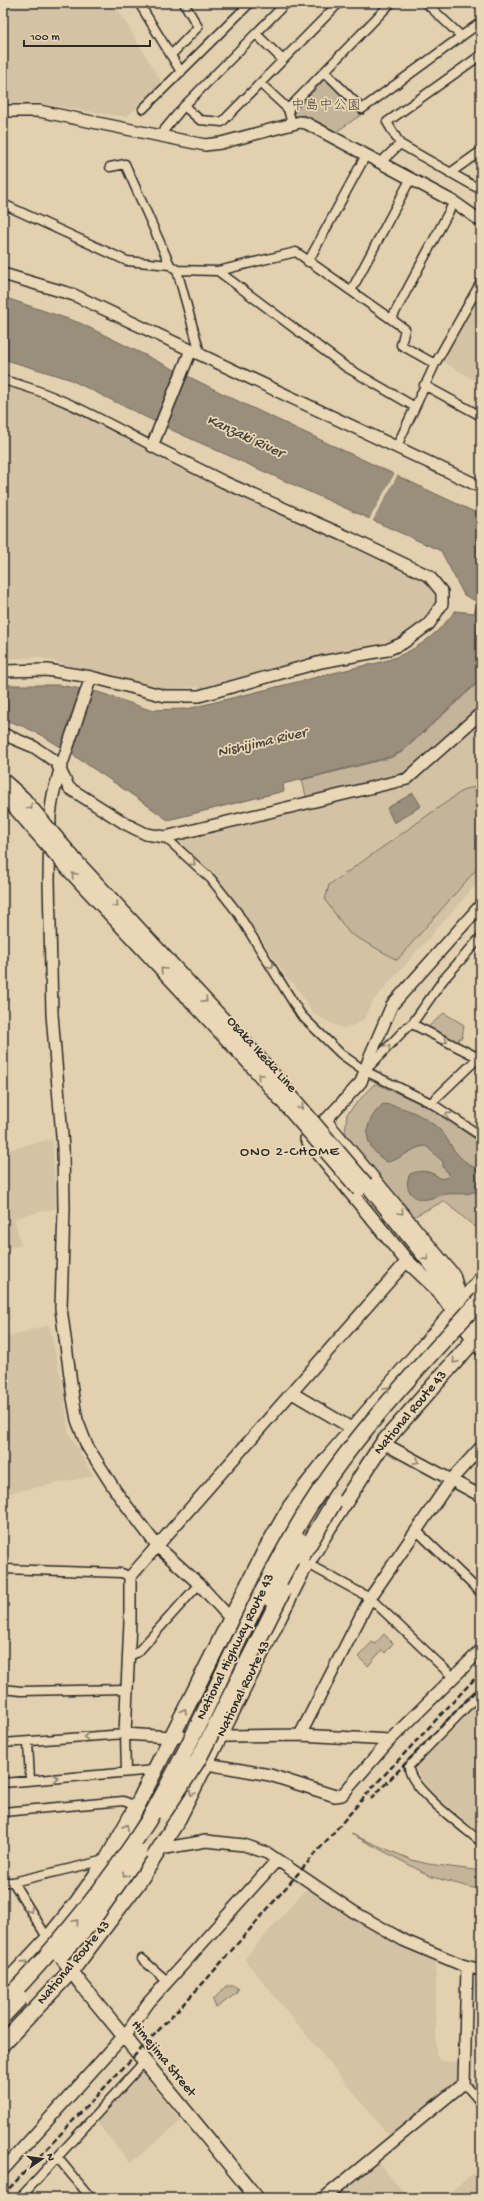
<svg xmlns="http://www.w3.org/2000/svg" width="484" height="2201" viewBox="0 0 484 2201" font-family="'Gochi Hand','Klee One',sans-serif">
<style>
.built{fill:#d3c2a4}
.green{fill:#c4b59a;stroke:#787062}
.water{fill:#9a8e7b;stroke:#6e665b}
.pier{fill:#e2d0af}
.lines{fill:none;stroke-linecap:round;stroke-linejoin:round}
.street-casing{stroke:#2b2b2b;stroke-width:11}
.secondary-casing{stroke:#2b2b2b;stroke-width:14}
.primary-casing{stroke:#2b2b2b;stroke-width:16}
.highway-casing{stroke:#2b2b2b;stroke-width:18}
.street{stroke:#ead7b5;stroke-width:8}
.secondary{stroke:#ead7b5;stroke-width:11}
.primary{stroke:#ead7b5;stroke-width:13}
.highway{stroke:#ead7b5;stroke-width:15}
.rail{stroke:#2b2b2b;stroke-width:2.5;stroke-dasharray:6 3;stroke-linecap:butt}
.primary-bridge-casing{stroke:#2b2b2b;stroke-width:16;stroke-linecap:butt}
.highway-bridge-casing{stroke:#2b2b2b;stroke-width:18;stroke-linecap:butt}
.primary-bridge{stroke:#ead7b5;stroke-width:13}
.highway-bridge{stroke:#ead7b5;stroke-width:15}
.oneway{stroke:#8a8170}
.labels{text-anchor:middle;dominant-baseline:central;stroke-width:3.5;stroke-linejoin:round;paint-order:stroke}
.park-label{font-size:14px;fill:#4a4741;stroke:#ead7b5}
.street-label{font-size:14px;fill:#2b2b2b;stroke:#ead7b5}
.water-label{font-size:15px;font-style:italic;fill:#47443f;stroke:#ead7b5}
.neighbourhood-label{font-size:15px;letter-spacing:1px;fill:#2b2b2b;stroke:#ead7b5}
</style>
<rect width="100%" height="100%" fill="#e2d0af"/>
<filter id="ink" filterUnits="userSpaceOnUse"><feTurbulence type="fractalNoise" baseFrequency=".025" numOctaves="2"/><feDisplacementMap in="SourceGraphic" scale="8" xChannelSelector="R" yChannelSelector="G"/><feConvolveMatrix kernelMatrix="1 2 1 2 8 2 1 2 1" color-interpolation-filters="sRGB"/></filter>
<g filter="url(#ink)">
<path class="built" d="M3 3H114L163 85 126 117 37 103 3 104Z
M480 293H481V384L442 361Z
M3 384 63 406 107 426 405 570 426 581 435 595 434 608 414 629 400 638 200 689 199 687 161 690 38 657 3 659Z
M481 719V879L373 1001 365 1018 355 1025 344 1028 332 1024 313 1013 293 982 289 981 242 910 223 885 203 863 182 847 184 838 409 784Z
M52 1139 56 1208 14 1218 21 1245 3 1249V1151Z
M49 1325 64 1392 68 1431 93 1476 3 1494V1338Z
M481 1697V1834L430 1791 415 1769V1763Z
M307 1888 351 1918 397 1944 436 1961V2055L442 2061 460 2062V2080L390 2137 244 1959Z
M141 2071 181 2121 130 2163 94 2119Z
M378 2162 408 2198H335Z
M481 2167V2198H443Z"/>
<path class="green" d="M324 80H327L362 114 336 132 304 115 297 117 294 114 295 111Z
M481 680V707L405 776 307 800 302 780 390 758 402 752Z
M481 786V864L397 960 349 933 325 900 329 885 465 789Z
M444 1013 464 1025 462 1038H459L458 1042 428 1027Z
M377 1084 428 1107 481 1143V1220L475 1227 444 1201 413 1217 362 1158 345 1132 347 1114 373 1085Z
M384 1634 393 1643 385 1653 382 1650 368 1666 358 1657 372 1642 375 1644Z
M351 1834 412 1860 428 1864 481 1871V1890L432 1877Z
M226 1986H234L239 1989 236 1991 237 1993 216 2008 213 2000Z"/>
<path class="water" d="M3 297 80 323 244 404 481 515V679L401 752 390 757 283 784 284 791 168 820C139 799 109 779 79 759 56 744 31 726 3 720V685H59L98 692 150 710 187 709 362 666C401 660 431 643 455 611L474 613 478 602 464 595 441 551 176 432 69 379 3 359Z
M413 793 421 806 394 823 387 808Z
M383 1104C403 1106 426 1116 441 1131 447 1137 451 1148 459 1156 465 1163 474 1166 481 1173V1189C469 1196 460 1193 447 1194 434 1195 421 1207 410 1192 406 1186 407 1180 410 1174 422 1169 432 1171 441 1179L448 1177 449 1174 443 1167V1162L426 1146C411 1147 401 1160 387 1162 362 1146 361 1124 383 1104Z"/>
<path class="pier" d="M395 473 398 474 372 522 369 520Z"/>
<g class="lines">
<defs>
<path id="street" d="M139 3 181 72
M426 3 461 36
M256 34 283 60
M171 55 198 27 184 3
M481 55 387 122 400 144 481 190
M325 72 362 109 481 22
M261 84 288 109
M184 106 200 120 222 122 339 3
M143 109 250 3
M292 124 288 109 391 3
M160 135 184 106 286 3
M381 162 400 144
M110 167 125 164 170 265 177 270 200 353
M450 173 481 151
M3 204 127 261 170 265
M308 262 366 155
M177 270 218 271 296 252 405 329 401 345 435 364
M218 271 346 367 415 407
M351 291 411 178
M392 318 454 202
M3 380C56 393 104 421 152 446
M424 385 481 416
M396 448 435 364 481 282
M165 837 211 879 237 912 301 1015 341 1054 365 1071 431 1103 481 1136
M412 1024 481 1059
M367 1069 407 1027 412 1024 443 980 481 937
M431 1103 478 1058
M416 1530 481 1593
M306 1563 370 1598 453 1677
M3 1569 122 1573 130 1577
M128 1657 138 1652 199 1584
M3 1689 21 1691 127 1689
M481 1692 409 1766C407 1787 465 1828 481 1842
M28 1742 30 1780
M3 1743 125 1734 126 1771
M3 1783 155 1770
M3 1812 123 1801 137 1806
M3 1882H13L106 1860
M13 1882 48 1939
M142 1959 167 1981
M464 2083 481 2103
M57 2157 91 2198
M20 2198 145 2061"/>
<path id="secondary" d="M3 111H39L205 145 221 143 300 122 306 123 454 202 481 221
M3 274 74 295 481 487
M3 671 47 670 91 677 165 696H199L321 662 387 650 403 643 429 624 442 604V592L429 576 350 538 224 482 152 446 191 350
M91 677 60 770 53 795 50 816 49 880 52 1014 63 1148 64 1209 61 1308 73 1398 77 1420 87 1446 117 1493 158 1547 199 1584 231 1619
M3 734 34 747 56 762 69 788 126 824 146 834 165 837 407 779 481 713
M325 1121 361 1082 370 1056 392 1005 481 905
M292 1393 353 1429
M383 1443 481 1496
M300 1735 370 1598 451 1480 481 1447
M390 1740 300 1735 171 1737 125 1734 130 1622V1577L407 1261
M207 1764 270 1775 335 1796 342 1795 390 1740 481 1650
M160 1849 206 1841 244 1845 267 1853 354 1912 403 1940 462 1965 481 1970
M3 2170 129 2030 149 2002 277 1860
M324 2198 464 2083 467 1967"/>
<path id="primary" d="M366 1184 461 1302 481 1332
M435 1286 481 1349
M440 1292 407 1261 307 1139 325 1121 453 1275 461 1302
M55 1948 81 1984 257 2198"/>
<path id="highway" d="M3 1987 48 1939 77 1903 107 1860 137 1806 264 1553 291 1506 326 1461 481 1280
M3 2043 71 1971 139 1881 177 1821 302 1571 328 1528 383 1443 481 1332"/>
</defs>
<use href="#street" class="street-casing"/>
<use href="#secondary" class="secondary-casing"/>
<use href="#primary" class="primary-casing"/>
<use href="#highway" class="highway-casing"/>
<use href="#street" class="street"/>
<use href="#secondary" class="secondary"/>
<use href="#primary" class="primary"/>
<use href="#highway" class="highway"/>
<path class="rail" d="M371 1799 481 1685
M3 2195 206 1980 373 1787 481 1672"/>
<defs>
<path id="primary-bridge" d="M3 780 23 798 77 862 258 1057 366 1184
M3 794 69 870 250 1064 359 1190"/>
<path id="highway-bridge" d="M302 1556 334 1502
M270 1599 301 1541
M164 1812 198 1760 283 1591
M60 1956 89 1925 140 1852
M3 2003C57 1947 106 1887 148 1821 205 1722 245 1615 303 1517 351 1437 419 1368 481 1299
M3 2016 20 1998"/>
</defs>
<use href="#primary-bridge" class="primary-bridge-casing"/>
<use href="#highway-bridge" class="highway-bridge-casing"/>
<use href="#primary-bridge" class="primary-bridge"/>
<use href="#highway-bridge" class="highway-bridge"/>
</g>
<defs><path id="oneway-chevron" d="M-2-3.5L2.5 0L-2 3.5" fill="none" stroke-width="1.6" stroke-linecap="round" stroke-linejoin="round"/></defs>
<g class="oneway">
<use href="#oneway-chevron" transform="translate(30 807) rotate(50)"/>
<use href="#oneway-chevron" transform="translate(193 863) rotate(42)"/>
<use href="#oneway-chevron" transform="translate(74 875) rotate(-133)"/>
<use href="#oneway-chevron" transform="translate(116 905) rotate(47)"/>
<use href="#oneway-chevron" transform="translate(271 966) rotate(58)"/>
<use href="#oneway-chevron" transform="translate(163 970) rotate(-133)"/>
<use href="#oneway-chevron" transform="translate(205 1000) rotate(47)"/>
<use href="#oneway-chevron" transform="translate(445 1041) rotate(27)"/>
<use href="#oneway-chevron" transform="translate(388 1047) rotate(-47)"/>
<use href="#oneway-chevron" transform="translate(260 1076) rotate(-130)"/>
<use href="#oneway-chevron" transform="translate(301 1107) rotate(50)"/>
<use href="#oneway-chevron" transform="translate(448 1115) rotate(-147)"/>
<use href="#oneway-chevron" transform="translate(401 1212) rotate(50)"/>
<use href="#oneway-chevron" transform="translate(426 1258) rotate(51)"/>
<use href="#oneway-chevron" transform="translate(455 1361) rotate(131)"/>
<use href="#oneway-chevron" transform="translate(387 1389) rotate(-49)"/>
<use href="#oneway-chevron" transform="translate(417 1461) rotate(29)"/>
<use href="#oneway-chevron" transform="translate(184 1711) rotate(-63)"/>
<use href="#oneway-chevron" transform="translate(86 1737) rotate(176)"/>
<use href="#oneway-chevron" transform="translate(56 1778) rotate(-5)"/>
<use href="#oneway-chevron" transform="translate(192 1793) rotate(118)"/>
<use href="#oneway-chevron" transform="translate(126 1827) rotate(-61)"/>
<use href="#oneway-chevron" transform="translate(125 1875) rotate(125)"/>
<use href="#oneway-chevron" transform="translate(30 1910) rotate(58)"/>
<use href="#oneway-chevron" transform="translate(76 1922) rotate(-49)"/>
<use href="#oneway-chevron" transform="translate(25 1963) rotate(-47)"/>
</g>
</g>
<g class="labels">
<g class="park-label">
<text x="326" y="106">中島中公園</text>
</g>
<g class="street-label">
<text transform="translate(261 1055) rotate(48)">Osaka Ikeda Line</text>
<text transform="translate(411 1413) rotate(-50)">National Route 43</text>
<text transform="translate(236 1647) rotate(-64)">National Highway Route 43</text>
<text transform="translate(244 1689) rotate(-64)">National Route 43</text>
<text transform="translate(74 1963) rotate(-50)">National Route 43</text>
<text transform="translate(163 2059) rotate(51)">Himejima Street</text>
</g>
<g class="water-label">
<text transform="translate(245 437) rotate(25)">Kanzaki River</text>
<text transform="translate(262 743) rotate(-13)">Nishijima River</text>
</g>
<g class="neighbourhood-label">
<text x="290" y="1152">ONO 2-CHOME</text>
</g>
</g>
<rect width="484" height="2201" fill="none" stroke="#ead7b5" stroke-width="16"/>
<rect x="8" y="8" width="468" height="2185" fill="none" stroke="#2b2b2b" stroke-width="1.5" filter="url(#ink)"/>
<g transform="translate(42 2159) rotate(77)" stroke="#ead7b5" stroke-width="3" paint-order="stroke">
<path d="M0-3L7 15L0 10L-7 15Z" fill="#2b2b2b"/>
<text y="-6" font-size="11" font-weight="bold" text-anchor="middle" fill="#2b2b2b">N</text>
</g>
<path d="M24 40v6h126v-6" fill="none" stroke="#2b2b2b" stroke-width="2"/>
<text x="30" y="40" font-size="12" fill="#2b2b2b" stroke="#ead7b5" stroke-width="3" paint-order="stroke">100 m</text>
</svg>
